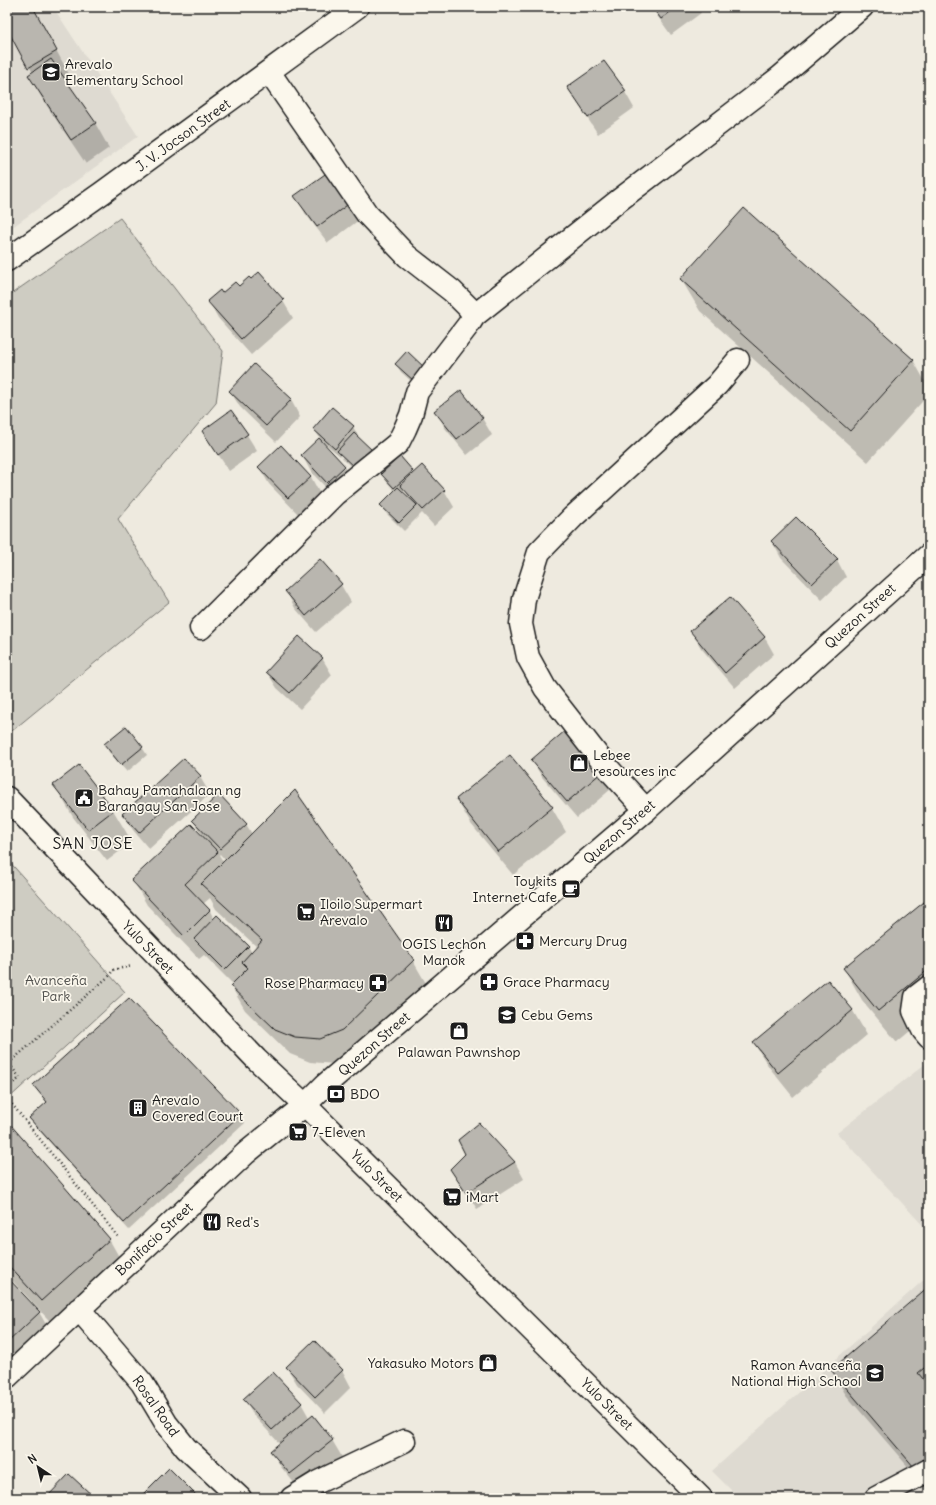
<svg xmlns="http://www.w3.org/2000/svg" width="936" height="1505" viewBox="0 0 936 1505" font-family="Delius,sans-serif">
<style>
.built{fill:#dedad1}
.green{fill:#ceccc2;stroke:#75746f}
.shadow{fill:#0003;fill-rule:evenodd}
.building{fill:#b9b6af;stroke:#1c1c1c}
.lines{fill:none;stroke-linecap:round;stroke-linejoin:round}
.minor-casing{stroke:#1c1c1c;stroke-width:25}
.major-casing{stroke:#1c1c1c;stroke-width:25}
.path{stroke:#1c1c1c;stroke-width:2.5;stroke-dasharray:1 3;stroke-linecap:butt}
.minor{stroke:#fbf7ec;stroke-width:22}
.major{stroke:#fbf7ec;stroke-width:22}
.labels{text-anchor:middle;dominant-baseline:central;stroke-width:3.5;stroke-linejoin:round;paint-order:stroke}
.poi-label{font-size:14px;fill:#1c1c1c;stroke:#fbf7ec;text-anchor:start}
.street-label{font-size:14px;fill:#1c1c1c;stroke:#fbf7ec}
.park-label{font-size:14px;fill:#51514e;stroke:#fbf7ec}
.quarter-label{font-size:16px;letter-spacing:1px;fill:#1c1c1c;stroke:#fbf7ec}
</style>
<rect width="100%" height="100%" fill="#eeeadf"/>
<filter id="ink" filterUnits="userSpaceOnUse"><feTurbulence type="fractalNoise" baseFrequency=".025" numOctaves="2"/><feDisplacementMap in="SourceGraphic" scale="8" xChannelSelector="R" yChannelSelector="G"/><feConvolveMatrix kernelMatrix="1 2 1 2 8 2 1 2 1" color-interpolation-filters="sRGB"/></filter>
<g filter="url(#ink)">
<path class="built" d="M7 7H53L138 136 7 231Z
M929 1061V1232L837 1133Z
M929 1275V1498H739L712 1471Z"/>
<path class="green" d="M120 218 223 351 216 403 118 519 169 602 7 735V297Z
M7 859 125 992 7 1100Z"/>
<path class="shadow" d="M7 7H33L70 76 64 79 95 123 109 148 86 164 43 100 29 75 33 73 7 27Z
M651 7H697L701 13 671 35Z
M568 88 625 92 634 108 598 134 578 104Z
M296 196 349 204 359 220 328 243 305 213Z
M259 274 283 301 293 318 251 355 218 318 209 302 222 294 239 288Z
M681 279 913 360 929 388V394L868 462 700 311Z
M407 353 420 389 401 372 396 364Z
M230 391 291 400 300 417 276 442 240 407Z
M332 409 353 427 358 435 357 436 361 476 343 459 341 455 340 456 321 440 320 441 344 467 354 483 337 499 311 472 302 455 320 438 314 429Z
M436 411 482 418 492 435 467 455 445 428Z
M203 431 247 435 257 451 229 471Z
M259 467 311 477 320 494 298 514 269 484Z
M412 472 413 474 444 490 454 507 434 526 422 513 404 531 386 513 382 505 395 491 387 482 382 474ZM405 490 410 499 402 492Z
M772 541 837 560 846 577 822 600 781 558Z
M320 561 341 585 351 602 316 632 295 608 286 591Z
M730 598 765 638 774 654 735 688 701 648 691 631Z
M322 658 332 675 300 709 277 688 267 672Z
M105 744 142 747 147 755 127 772 109 752Z
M184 759 200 777 210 794 149 849 133 830 123 814Z
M532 760 601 773 611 789 577 818 542 777Z
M55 786 113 810 132 842 107 861 73 817Z
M457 800 552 808 566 832 513 875 471 824Z
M193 820 246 824 252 834 413 961 427 985 335 1064 310 1062 290 1054 245 1010 231 986 233 984 204 955 199 959 147 905 133 880 202 835ZM220 854 226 861 224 863 219 855ZM210 898 216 909 257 947 252 953 248 946 214 919 210 911 203 904Z
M929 899V1015L897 1042 862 1000 844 968Z
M828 981 853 1011 867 1035 793 1097 769 1067 754 1043Z
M129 999 240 1115 245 1123 129 1230 35 1126 30 1118 47 1103 34 1085Z
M479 1124 515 1162 524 1179 477 1209 451 1169 466 1154Z
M7 1126 109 1239 127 1271 60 1332 7 1275Z
M7 1278 39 1312 57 1344 7 1392Z
M929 1287V1491L846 1395 832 1371Z
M287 1367 342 1370 351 1387 325 1413 297 1384Z
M245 1399 301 1403 310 1419 332 1440 342 1457 300 1490 281 1467 272 1451 280 1444 254 1416Z"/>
<path class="building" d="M7 7H33L57 51 28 68 7 29Z
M652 7H677L661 19Z
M51 59 96 123 71 140 28 75Z
M604 61 626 91 588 118 567 87Z
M328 172 350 203 317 227 294 196Z
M744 208 914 360 850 431 680 279Z
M259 272 284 300 241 339 207 301 220 290 222 293 235 282 239 286 249 277 251 279Z
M407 351 426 369 414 381 395 364Z
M254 364 292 399 266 426 229 391Z
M461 390 483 418 457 439 434 411Z
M332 407 354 426 335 449 313 429Z
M231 410 248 434 218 455 202 431Z
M354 433 373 451 356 469 337 451Z
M319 438 345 466 327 483 301 455Z
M281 445 311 477 288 498 258 467Z
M400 456 413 471 394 488 381 474Z
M422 465 445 490 423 510 400 485Z
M398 487 417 505 399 523 380 505Z
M796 517 838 559 812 584 771 541Z
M320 559 342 584 306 616 285 591Z
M730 597 765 637 725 673 690 631Z
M299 636 323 658 290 693 266 672Z
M126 726 143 747 121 765 104 744Z
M566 730 602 772 567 802 531 760Z
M510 755 553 807 498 852 456 799Z
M184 758 201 776 139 833 122 814Z
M79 765 114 810 88 830 53 785Z
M295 790 414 960 342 1030 320 1039 295 1037 275 1029 230 986 248 968 242 962 262 940 201 884Z
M219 794 247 824 220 849 192 820Z
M191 824 218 852 185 884 210 910 184 936 131 880Z
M929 898V969L878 1011 843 968Z
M217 915 249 946 225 970 194 939Z
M828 980 853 1010 778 1073 753 1042Z
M129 998 241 1114 124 1223 29 1118 47 1102 33 1085Z
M9 1123 110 1239 41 1301 7 1264V1125Z
M479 1123 515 1162 466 1193 450 1169 465 1154 458 1140Z
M7 1277 40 1312 7 1343Z
M929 1286V1364L918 1373 929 1386V1454L914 1467 831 1370Z
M314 1340 343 1370 315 1397 286 1367Z
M273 1372 302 1403 272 1430 243 1399Z
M313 1415 333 1440 290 1474 270 1451Z
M169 1468 199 1498H146L143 1494Z
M69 1474 95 1498H46Z"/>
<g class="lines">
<defs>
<path id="minor" d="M474 316 618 201 779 78 862 7
M201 628 335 494 398 443 405 429 411 415 417 392 469 324 474 316 468 307 452 291 407 256 367 214 269 72
M646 810 605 765 545 688 528 657 521 624 524 599 539 552 573 517 717 385 738 360
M929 987 916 997 914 1011 923 1030 929 1037
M79 1309 142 1383 166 1423 186 1448 240 1498
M7 1377 246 1153 305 1105
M292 1498 318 1482 404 1441
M876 1498 929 1470"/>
<path id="major" d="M7 260 102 193 357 7
M7 798 256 1059 305 1105 701 1498
M305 1105 325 1085 646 810 929 555"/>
</defs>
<use href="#minor" class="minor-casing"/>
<use href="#major" class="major-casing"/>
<path class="path" d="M7 1061 20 1078 7 1088
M9 1063 109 976 113 970 132 966
M7 1098 119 1238"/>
<use href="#minor" class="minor"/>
<use href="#major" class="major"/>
</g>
</g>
<defs>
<symbol id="school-square" viewBox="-11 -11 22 22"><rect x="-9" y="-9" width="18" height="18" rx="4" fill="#1c1c1c" stroke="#fbf7ec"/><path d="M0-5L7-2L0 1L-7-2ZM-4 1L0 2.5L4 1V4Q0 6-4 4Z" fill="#fff"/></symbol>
<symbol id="shop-square" viewBox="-11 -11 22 22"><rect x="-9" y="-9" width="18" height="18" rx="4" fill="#1c1c1c" stroke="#fbf7ec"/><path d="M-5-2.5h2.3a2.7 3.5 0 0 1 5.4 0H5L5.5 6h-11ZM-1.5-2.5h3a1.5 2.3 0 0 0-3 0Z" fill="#fff"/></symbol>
<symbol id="civic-square" viewBox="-11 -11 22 22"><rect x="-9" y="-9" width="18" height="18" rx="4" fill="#1c1c1c" stroke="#fbf7ec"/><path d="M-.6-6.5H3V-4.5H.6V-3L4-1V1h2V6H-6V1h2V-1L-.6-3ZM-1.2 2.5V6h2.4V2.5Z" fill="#fff"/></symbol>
<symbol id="cafe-square" viewBox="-11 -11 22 22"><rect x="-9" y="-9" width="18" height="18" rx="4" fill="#1c1c1c" stroke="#fbf7ec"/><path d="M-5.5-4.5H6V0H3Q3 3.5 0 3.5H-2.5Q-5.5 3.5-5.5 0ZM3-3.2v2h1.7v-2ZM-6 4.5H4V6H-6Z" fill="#fff"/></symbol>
<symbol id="supermarket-square" viewBox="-11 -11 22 22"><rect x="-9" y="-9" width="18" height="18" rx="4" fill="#1c1c1c" stroke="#fbf7ec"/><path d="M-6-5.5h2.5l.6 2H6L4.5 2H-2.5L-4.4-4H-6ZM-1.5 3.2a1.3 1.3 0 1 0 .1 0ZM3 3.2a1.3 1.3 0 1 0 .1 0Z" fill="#fff"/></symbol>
<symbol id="restaurant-square" viewBox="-11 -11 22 22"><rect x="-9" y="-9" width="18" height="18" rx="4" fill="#1c1c1c" stroke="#fbf7ec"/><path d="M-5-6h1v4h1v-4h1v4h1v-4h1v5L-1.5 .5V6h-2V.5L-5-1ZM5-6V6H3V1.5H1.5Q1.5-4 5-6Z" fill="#fff"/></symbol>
<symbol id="pharmacy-square" viewBox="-11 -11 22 22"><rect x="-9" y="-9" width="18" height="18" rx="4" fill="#1c1c1c" stroke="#fbf7ec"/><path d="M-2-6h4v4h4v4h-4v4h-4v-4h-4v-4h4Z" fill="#fff"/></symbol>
<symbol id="bank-square" viewBox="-11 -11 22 22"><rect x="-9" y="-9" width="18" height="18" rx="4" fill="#1c1c1c" stroke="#fbf7ec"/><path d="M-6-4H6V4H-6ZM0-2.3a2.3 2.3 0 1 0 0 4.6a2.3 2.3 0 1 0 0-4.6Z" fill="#fff"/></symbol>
<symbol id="building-square" viewBox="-11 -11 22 22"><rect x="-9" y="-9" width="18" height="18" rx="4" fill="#1c1c1c" stroke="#fbf7ec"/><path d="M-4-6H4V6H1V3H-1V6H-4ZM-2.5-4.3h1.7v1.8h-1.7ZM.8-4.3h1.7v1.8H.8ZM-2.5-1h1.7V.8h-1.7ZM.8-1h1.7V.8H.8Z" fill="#fff"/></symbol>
</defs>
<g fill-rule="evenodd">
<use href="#school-square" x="40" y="61" width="22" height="22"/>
<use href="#shop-square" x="568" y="752" width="22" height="22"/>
<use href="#civic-square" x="73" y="787" width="22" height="22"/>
<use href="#cafe-square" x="560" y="878" width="22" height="22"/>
<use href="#supermarket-square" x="295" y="901" width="22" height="22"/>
<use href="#restaurant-square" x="433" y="912" width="22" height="22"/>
<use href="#pharmacy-square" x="514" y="930" width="22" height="22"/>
<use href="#pharmacy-square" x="478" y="971" width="22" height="22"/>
<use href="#pharmacy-square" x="367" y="972" width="22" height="22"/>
<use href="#school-square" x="496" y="1004" width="22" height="22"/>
<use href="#shop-square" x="448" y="1020" width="22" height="22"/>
<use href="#bank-square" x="325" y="1083" width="22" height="22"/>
<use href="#building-square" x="127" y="1097" width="22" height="22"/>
<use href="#supermarket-square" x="287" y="1121" width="22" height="22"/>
<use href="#supermarket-square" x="441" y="1186" width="22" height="22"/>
<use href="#restaurant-square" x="201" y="1211" width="22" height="22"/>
<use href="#shop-square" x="477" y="1352" width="22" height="22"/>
<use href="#school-square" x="864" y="1362" width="22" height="22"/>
</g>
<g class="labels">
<g class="poi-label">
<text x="65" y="64">Arevalo<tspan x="65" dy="16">Elementary School</tspan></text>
<text x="593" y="755">Lebee<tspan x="593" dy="16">resources inc</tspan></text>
<text x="98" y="790">Bahay Pamahalaan ng<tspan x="98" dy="16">Barangay San Jose</tspan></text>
<text x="557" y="881" text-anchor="end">Toykits<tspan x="557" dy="16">Internet Cafe</tspan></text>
<text x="320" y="904">Iloilo Supermart<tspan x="320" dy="16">Arevalo</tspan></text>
<text x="539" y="941">Mercury Drug</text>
<text x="444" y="944" text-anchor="middle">OGIS Lechon<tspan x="444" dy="16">Manok</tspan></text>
<text x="503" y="982">Grace Pharmacy</text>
<text x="364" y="983" text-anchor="end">Rose Pharmacy</text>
<text x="521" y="1015">Cebu Gems</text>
<text x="459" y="1052" text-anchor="middle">Palawan Pawnshop</text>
<text x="350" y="1094">BDO</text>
<text x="152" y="1100">Arevalo<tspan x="152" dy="16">Covered Court</tspan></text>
<text x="312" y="1132">7-Eleven</text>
<text x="466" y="1197">iMart</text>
<text x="226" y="1222">Red's</text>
<text x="474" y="1363" text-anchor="end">Yakasuko Motors</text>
<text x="861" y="1365" text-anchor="end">Ramon Avanceña<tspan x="861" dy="16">National High School</tspan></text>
</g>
<g class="street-label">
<text transform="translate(183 135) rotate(-36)">J. V. Jocson Street</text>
<text transform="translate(860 616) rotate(-42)">Quezon Street</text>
<text transform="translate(619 832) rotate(-41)">Quezon Street</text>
<text transform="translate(148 947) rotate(46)">Yulo Street</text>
<text transform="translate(374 1044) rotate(-41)">Quezon Street</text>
<text transform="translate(377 1176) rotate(45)">Yulo Street</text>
<text transform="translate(154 1239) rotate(-43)">Bonifacio Street</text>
<text transform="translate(607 1404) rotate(45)">Yulo Street</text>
<text transform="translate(156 1406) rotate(55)">Rosal Road</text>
</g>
<g class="park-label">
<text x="56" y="980">Avanceña<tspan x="56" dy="16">Park</tspan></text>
</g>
<g class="quarter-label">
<text x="93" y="843">SAN JOSE</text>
</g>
</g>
<rect width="936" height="1505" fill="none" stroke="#fbf7ec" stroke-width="24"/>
<rect x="12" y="12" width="912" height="1481" fill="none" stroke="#1c1c1c" stroke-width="1.5" filter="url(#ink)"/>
<g transform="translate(38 1467) rotate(325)" stroke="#fbf7ec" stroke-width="3" paint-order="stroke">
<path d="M0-3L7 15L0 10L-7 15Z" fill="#1c1c1c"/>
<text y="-6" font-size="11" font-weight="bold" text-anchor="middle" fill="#1c1c1c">N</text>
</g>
</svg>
